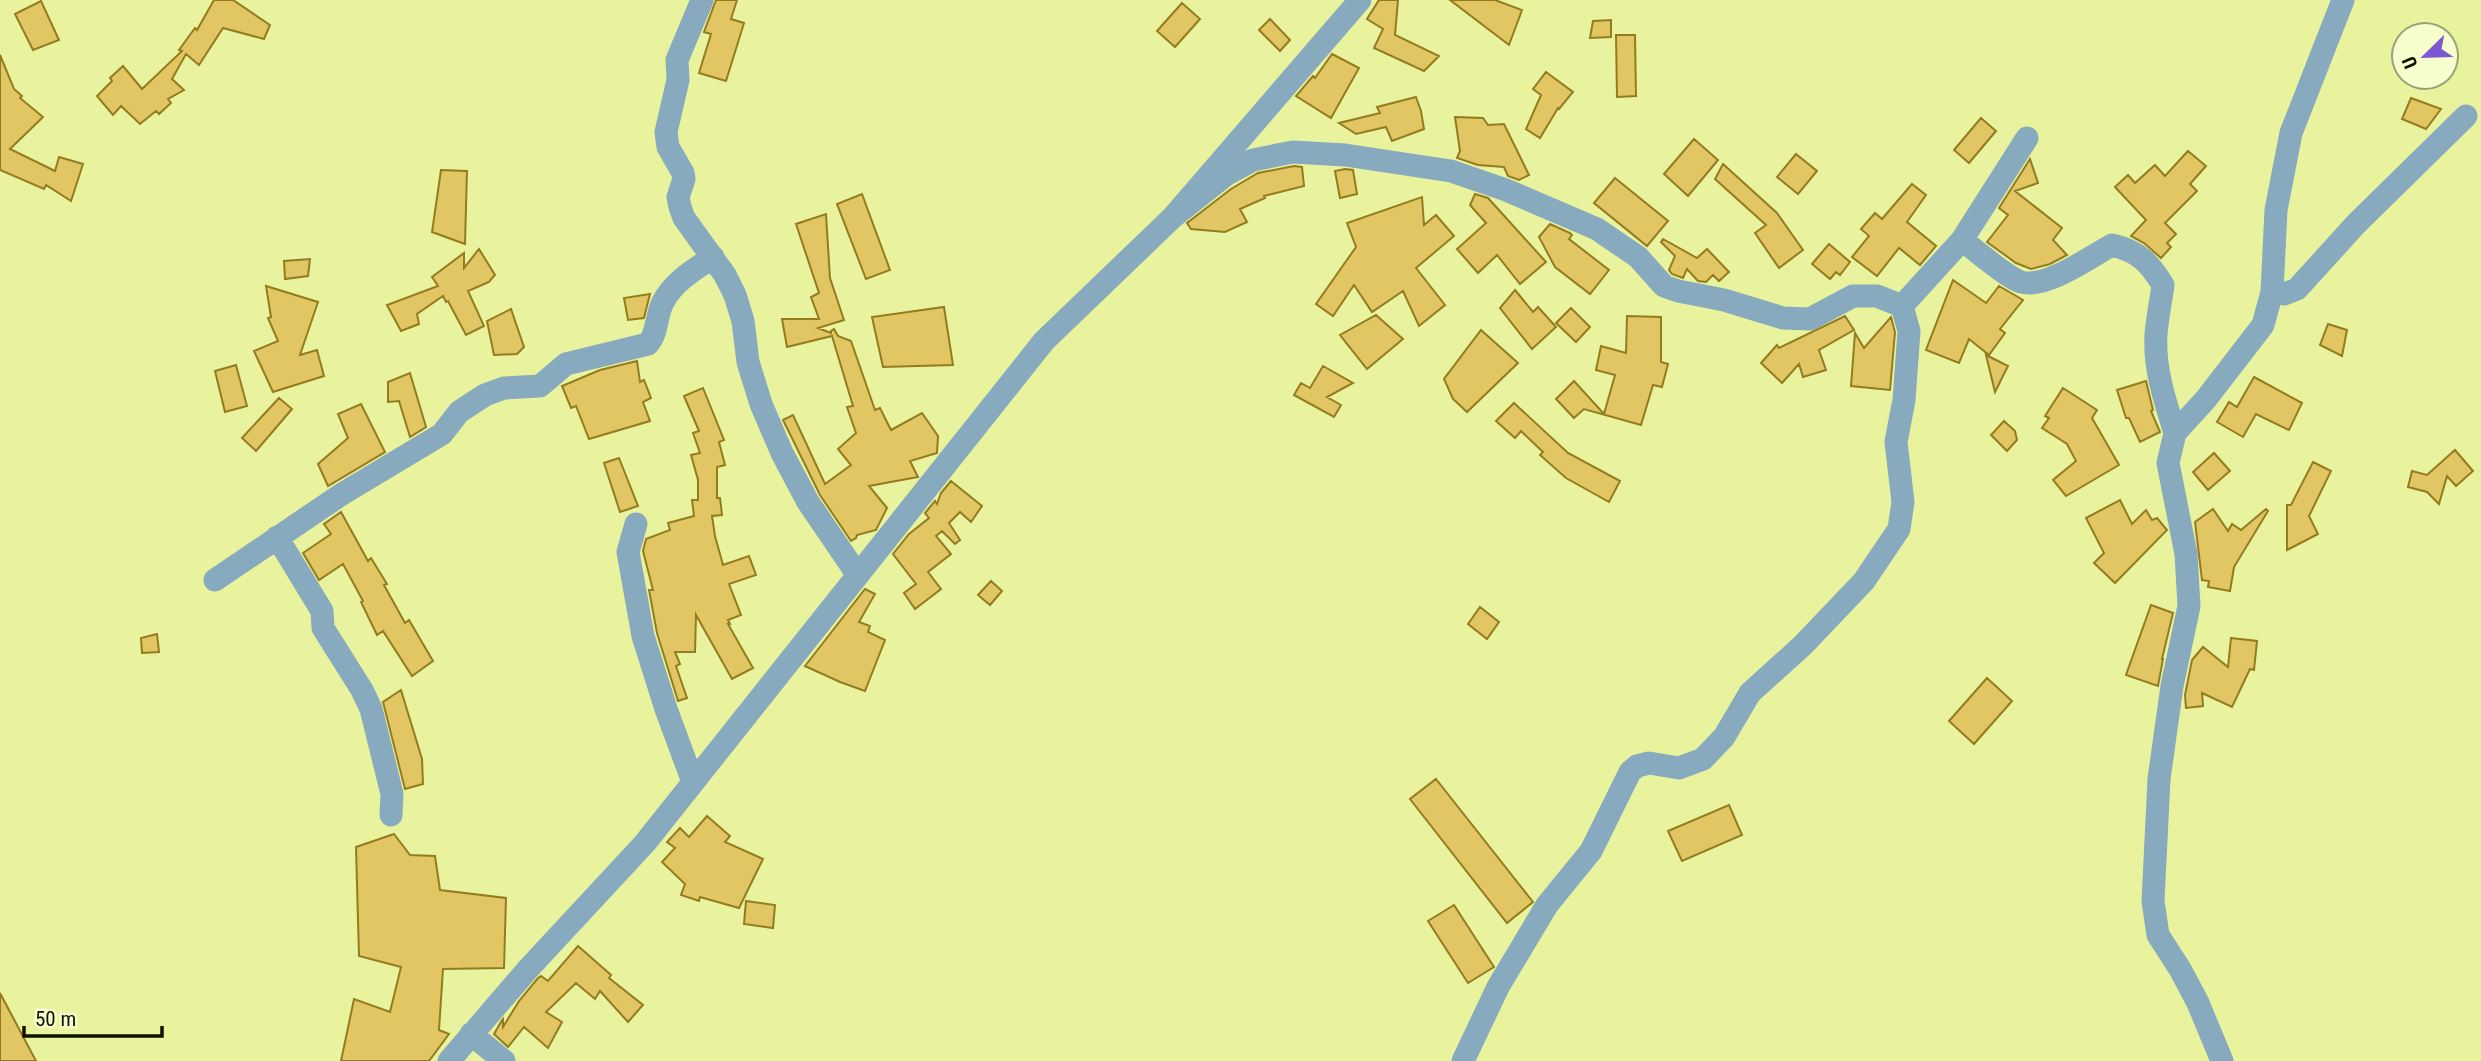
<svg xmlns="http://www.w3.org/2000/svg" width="2481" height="1061" viewBox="0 0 2481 1061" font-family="'Roboto Condensed',sans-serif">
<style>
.building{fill:#e1c663;stroke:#937c20;stroke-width:2}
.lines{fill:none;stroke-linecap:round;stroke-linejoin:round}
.street{stroke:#87aabf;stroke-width:23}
</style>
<rect width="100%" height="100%" fill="#e9f39d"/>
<path class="building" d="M214 0H233L270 25 264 39 223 28 199 65 186 54 172 79 184 90 168 99 171 103 159 114 156 111 140 124 121 106 113 115 97 96 112 81 110 78 123 66 142 89 182 51 179 50 195 28 197 30Z
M716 0H737L731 19 744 23 726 81 699 73 711 34 704 32Z
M1379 0H1398L1395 35 1439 56 1424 71 1374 48 1383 29 1367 19Z
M1450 0H1495L1522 10 1509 45Z
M41 1 59 40 33 50 15 14Z
M1182 3 1200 19 1175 47 1157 31Z
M1270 19 1290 40 1280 51 1259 30Z
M1611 20V37L1590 38 1593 21Z
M1616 35H1635L1636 96 1617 97Z
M1332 54 1359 68 1331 118 1296 96 1313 76 1315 78Z
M0 55 14 89 22 96 20 98 43 117 10 149 55 171 59 157 83 164 71 201 46 185 44 189 0 170Z
M1546 72 1573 92 1559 109 1558 108 1540 138 1526 129 1541 95 1533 89Z
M1416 97 1421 111 1424 129 1392 141 1386 127 1356 134 1339 123 1380 113 1377 107Z
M2411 98 2441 109 2426 129 2402 119Z
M1455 117 1483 118 1488 125 1504 124 1529 175 1519 180 1508 176 1504 167 1478 165 1457 158 1460 151Z
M1981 118 1996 131 1969 163 1954 150Z
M1694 139 1718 160 1688 196 1664 174Z
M2188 151 2206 166 2190 184 2197 191 2165 223 2176 234 2167 243 2171 247 2161 258 2144 243 2131 236 2146 220 2115 187 2128 175 2135 183 2155 165 2165 176Z
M1796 154 1817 171 1798 194 1777 177Z
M2030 159 2038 183 2015 191 2062 228 2053 240 2067 255 2050 264 2031 269 2016 263 1987 242 2008 215 1999 208Z
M1723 164 1777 213 1803 250 1779 268 1755 233 1766 225 1715 179Z
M1294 166 1302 167 1304 186 1264 196 1265 198 1240 209 1247 222 1225 232 1191 229 1187 223 1231 189 1258 173Z
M1345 169 1353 170 1357 194 1340 198 1335 171Z
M441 170 467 171 465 244 432 232Z
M1615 178 1668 221 1647 246 1594 203Z
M1912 184 1926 195 1907 222 1936 246 1920 265 1899 248 1877 276 1852 257 1869 236 1861 229 1875 213 1882 219Z
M862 194 890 270 866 279 837 204Z
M1475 194 1488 198 1546 262 1520 284 1497 255 1478 273 1457 249 1486 223 1470 205Z
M1422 197 1424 225 1436 215 1454 236 1416 268 1445 305 1419 326 1403 291 1372 312 1354 285 1333 316 1316 304 1356 247 1347 223Z
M826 214 830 278 844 320 818 328 831 333V331L834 329 838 336 851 341 875 410 880 408 891 430 922 413 938 436 937 453 910 461 918 477 869 486 887 508 876 530 857 535 856 538 851 541 820 495 783 420 793 415 825 484 851 465 838 449 856 433 847 407 853 406 832 336 787 347 782 319H819L811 297 819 293 796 224Z
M1550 224 1570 233 1572 235 1569 239 1609 270 1590 294 1555 267 1539 237Z
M1663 239 1697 258 1707 249 1729 272 1719 281 1713 275 1706 282 1698 281 1687 269 1683 278 1672 274 1669 270 1675 256 1661 242Z
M1829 244 1850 262 1840 275 1836 272 1830 279 1812 264Z
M479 249 495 275 489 282 468 291 484 326 466 335 448 301 446 302 443 296 417 314 419 324 401 331 387 305 438 286 432 277 464 253V268Z
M310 259 308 276 285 279 284 261Z
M1953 280 1986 303 1999 286 2023 300 2000 329 2005 333 1989 355 1969 339 1959 363 1926 350Z
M266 286 318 302 300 355 317 350 324 376 273 392 254 351 278 341 268 318 271 317Z
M1515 290 1533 312 1538 307 1556 327 1532 349 1500 308Z
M650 294 644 318 628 320 624 298Z
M944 307 953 365 883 367 872 317Z
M1571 308 1590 327 1576 342 1556 323Z
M511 309 524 347 517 354 494 355 487 321Z
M1376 315 1403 339 1367 369 1340 335Z
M1627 316 1661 317V362L1668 364 1662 387 1653 385 1641 425 1584 409 1574 418 1556 399 1574 381 1604 414 1615 375 1596 370 1601 346 1626 353Z
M1845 316 1854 330 1819 350 1826 370 1803 377 1799 364 1782 383 1761 363 1777 345 1779 348Z
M1891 317 1895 332 1890 390 1851 386 1855 333 1864 348Z
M2328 324 2347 330 2342 356 2320 345Z
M1481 330 1518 363 1467 412 1453 399 1444 379Z
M1986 355 2008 366 1995 392Z
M637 361 640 382 644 380 651 398 643 402 650 421 589 439 576 406 571 408 562 386 600 370Z
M236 365 247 406 225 412 215 371Z
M1323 366 1353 383 1327 397 1341 405 1334 417 1294 395 1301 383 1310 388Z
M410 373 426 427 410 437 399 401 388 402V382Z
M2254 377 2302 403 2289 430 2256 414 2243 437 2217 422 2229 402 2237 407Z
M2146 381 2153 410 2151 411 2160 432 2140 442 2129 418H2126L2117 390Z
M703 388 724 440 719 442 725 465 717 467V498H720L722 515 712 516 715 536 723 565 749 556 756 575 729 584 741 615 728 620 730 624H728L753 668 732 679 696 615 695 652H675L680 664 676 666 687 698 678 701 657 633 649 590H653L643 551 646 539 670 530 668 523 694 516 692 500H698V480L691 455 700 453 693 433 699 431 684 396Z
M2063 388 2097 410 2092 418 2119 465 2066 496 2053 480 2076 461 2067 444 2042 428 2049 418 2045 416Z
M279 398 292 409 256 451 242 438Z
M1514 403 1568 453 1620 481 1609 502 1566 478 1540 455 1543 452 1521 431 1515 438 1496 421Z
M361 404 385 452 328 486 318 464 348 438 338 414Z
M2004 421 2015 431 2017 440 2007 451 1991 435Z
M2455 450 2473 471 2456 486 2447 476 2439 504 2427 492 2408 487 2412 471 2427 475Z
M2214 453 2230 471 2208 490 2193 472Z
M619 458 638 506 620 512 604 463Z
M2313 462 2331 471 2309 516 2318 534 2287 550V505H2291Z
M951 481 982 506 971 522 960 512 949 523 960 540 955 544 942 531 936 536 951 554 928 572 941 589 915 609 904 593 916 584 893 554 909 534 929 518 925 513 935 501 937 504 941 493Z
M2120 500 2132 524 2146 510 2152 520 2157 518 2167 530 2115 583 2094 563 2104 553 2086 518Z
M2213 509 2228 531 2232 524 2241 530 2266 509 2268 511 2234 567 2230 591 2208 587 2209 581 2202 580 2195 522Z
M341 512 368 561 371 558 387 584 384 585 405 623 409 620 433 661 412 676 383 631 377 635 361 602 363 601 343 564 319 580 303 553 331 534 324 524Z
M991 581 1002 591 990 605 978 595Z
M865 589 875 594 859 622 870 626 868 632 885 640 865 691 840 682 805 666Z
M2151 605 2173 613 2162 659H2163L2158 686 2126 675Z
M1480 607 1499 622 1487 639 1468 624Z
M157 634 159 652 142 653 141 638Z
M2231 638 2257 641 2254 670 2250 669 2232 707 2202 693 2203 706 2186 708 2185 695 2192 660 2203 647 2228 667Z
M1987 678 2012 701 1974 744 1949 721Z
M401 690 422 759 423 784 405 789 383 702Z
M1436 779 1533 902 1507 923 1410 799Z
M1729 805 1742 835 1682 861 1668 831Z
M707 816 730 836 725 842 763 859 739 908 700 897 699 901 681 895 685 884 662 862 675 848 667 842 680 828 689 837Z
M394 834 410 855 435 856 440 890 506 898 504 968 443 969 439 1030 449 1034 429 1061H341L354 999 390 1012 401 967 359 956 356 847Z
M746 901 775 905 773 928 744 924Z
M1454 905 1494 967 1468 983 1428 921Z
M578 946 611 975 609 978 643 1005 628 1022 600 991 595 999 576 983 546 1012 562 1022 548 1048 524 1027 508 1047 494 1034 502 1020 503 1019V1027L519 1001 538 978 541 976 548 981Z
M0 993 36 1061H0Z"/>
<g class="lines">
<path class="street" d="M702 0 677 60 678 80 666 132 668 147 683 173 684 179 678 197 680 207 684 218 725 275 735 295 743 321 748 362 761 404 782 453 808 502 857 574
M1173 217 1227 174 1253 160 1293 152 1345 155 1451 171 1506 190 1597 229 1638 257 1664 286 1678 291 1724 300 1783 318 1810 319 1853 296H1877L1902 306 1909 331 1904 400 1896 442 1903 502 1899 529 1864 581 1803 645 1750 693 1724 737 1703 759 1679 768 1649 763 1637 766 1630 772 1591 851 1547 905 1498 987 1463 1061
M1962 240C1975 250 2008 278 2021 282 2046 289 2090 257 2112 245 2138 251 2149 262 2163 285 2161 301 2157 318 2156 335 2154 369 2165 401 2175 433
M2272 292 2284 294 2297 289 2356 224 2466 116
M1902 306 1962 240 2027 138
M636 524 628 552 643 636 666 709 693 782
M277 537 322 611 323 628 362 690 371 709 392 794 391 815
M215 580 342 494 442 434 459 412 485 395 504 388 540 386 566 364 648 344C658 333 656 315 663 302 673 282 695 269 713 257
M471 1034 504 1061
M449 1061 528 969 645 843 1044 341 1173 217 1360 0
M2222 1061 2198 1003 2180 969 2158 935 2153 901 2159 779 2172 686 2189 606 2186 554 2168 463 2175 433 2206 399 2263 325 2272 292 2276 210 2291 133 2343 0"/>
</g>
<g transform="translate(2425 56) rotate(247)"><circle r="33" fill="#f6fecb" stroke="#9aa07a" stroke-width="2"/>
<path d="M0-5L12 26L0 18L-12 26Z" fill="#7e58d2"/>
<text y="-10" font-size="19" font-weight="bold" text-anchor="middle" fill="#101200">U</text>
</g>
<path d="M24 1026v10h138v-10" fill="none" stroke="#101200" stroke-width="3.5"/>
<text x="35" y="1026" font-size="21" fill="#101200" stroke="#f6fecb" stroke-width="5" paint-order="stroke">50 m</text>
</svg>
